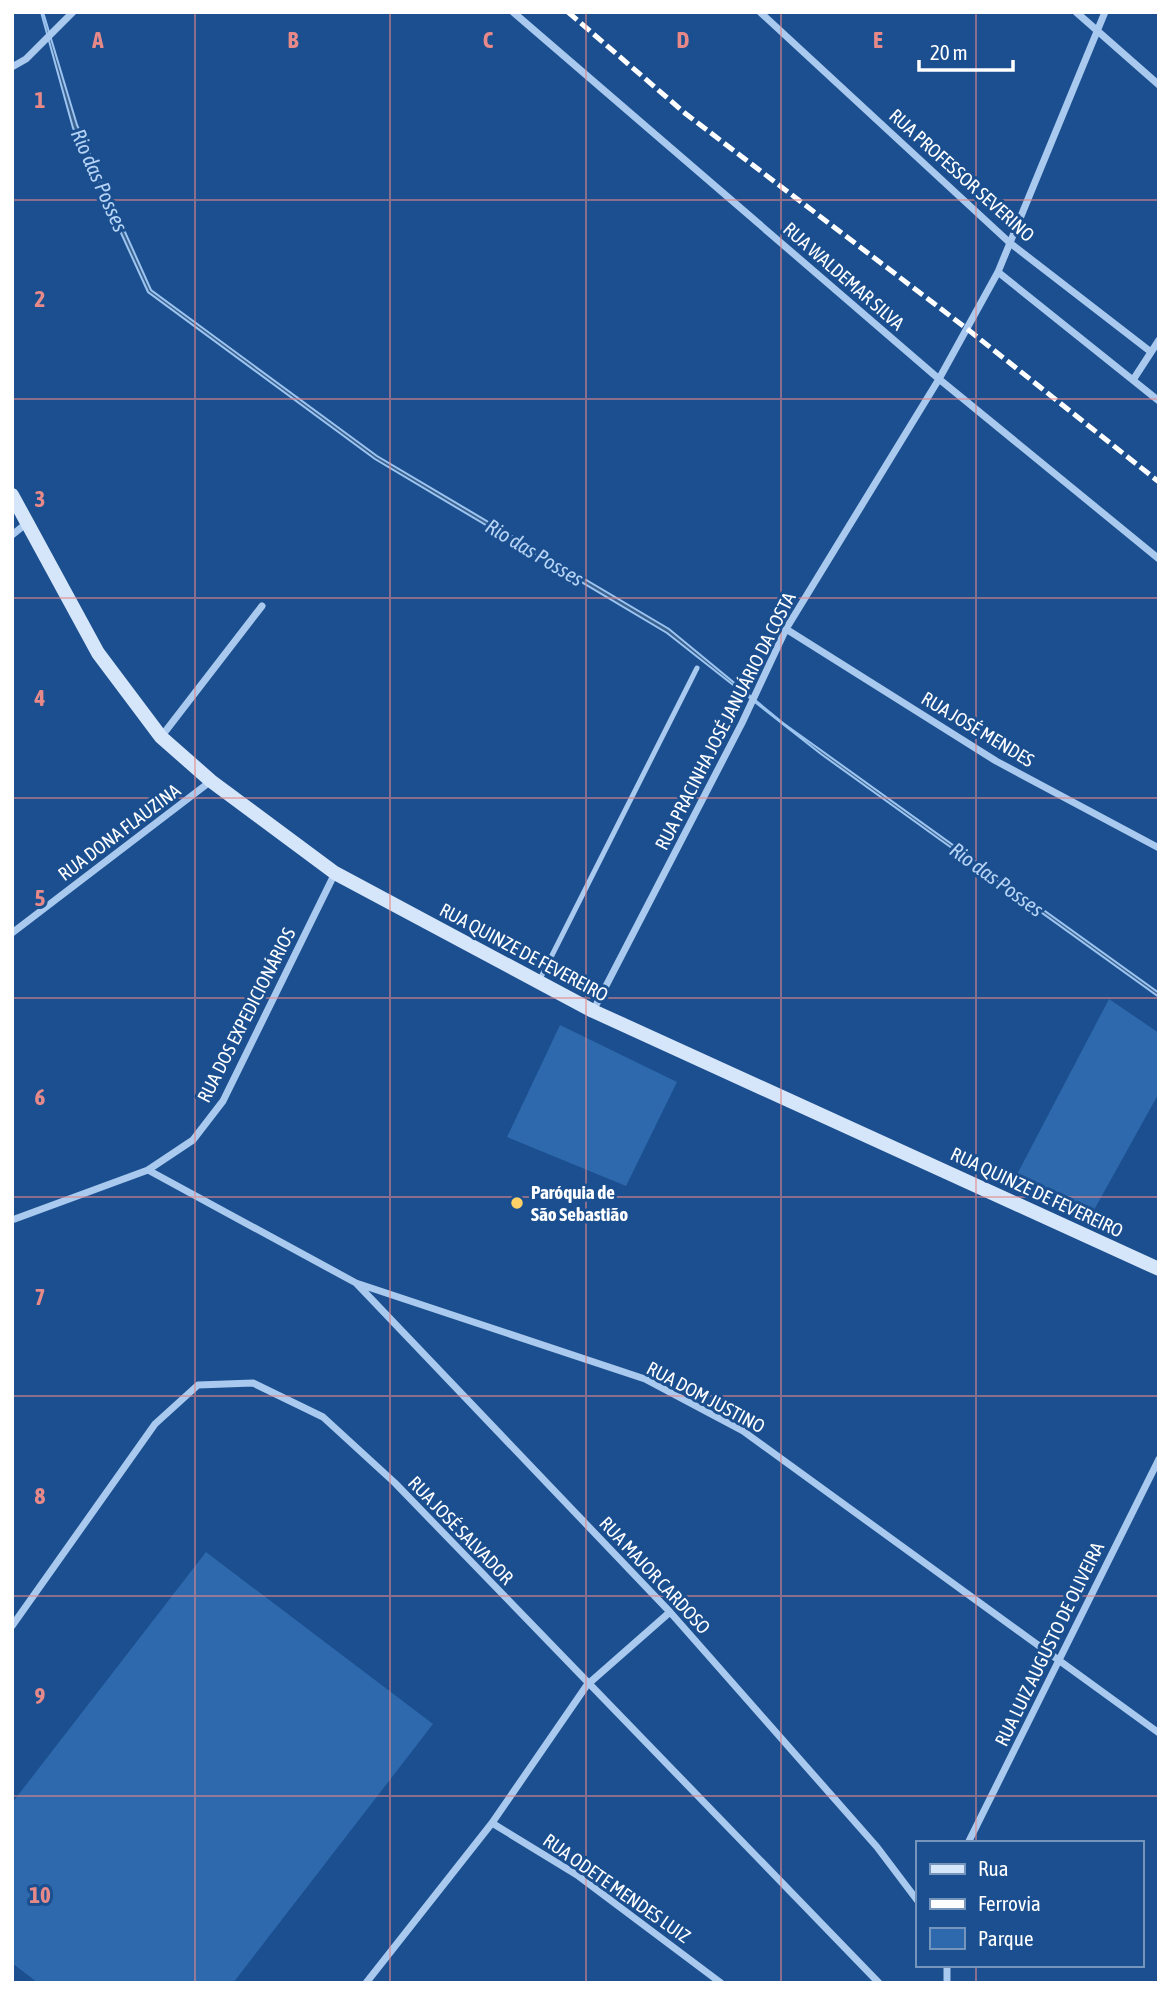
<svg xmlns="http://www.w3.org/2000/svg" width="1171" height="1995" viewBox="0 0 1171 1995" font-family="'Asap Condensed',sans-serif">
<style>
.green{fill:#2e69ad}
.water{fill:#3c6290;stroke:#9cc4f0;stroke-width:2}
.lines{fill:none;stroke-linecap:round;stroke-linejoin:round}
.service{stroke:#a9c9ee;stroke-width:5}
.minor{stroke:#a9c9ee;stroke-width:7}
.secondary{stroke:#d6e6fa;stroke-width:14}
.rail{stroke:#fff;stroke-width:5;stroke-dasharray:12 5;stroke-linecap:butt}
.grid{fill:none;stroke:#e88989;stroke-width:2;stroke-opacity:0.55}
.poi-dot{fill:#ffd166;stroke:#1b4f8f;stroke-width:2.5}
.labels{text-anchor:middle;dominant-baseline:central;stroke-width:6;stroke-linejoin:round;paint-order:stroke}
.street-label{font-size:19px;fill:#fff;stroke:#1b4f8f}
.poi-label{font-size:19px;font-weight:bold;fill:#fff;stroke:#1b4f8f;text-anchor:start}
.water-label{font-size:21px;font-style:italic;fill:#b5d3f5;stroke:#1b4f8f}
.grid-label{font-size:23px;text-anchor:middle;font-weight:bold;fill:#e88989;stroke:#1b4f8f;stroke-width:6;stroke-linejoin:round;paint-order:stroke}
</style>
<rect width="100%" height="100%" fill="#1b4f8f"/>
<path class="green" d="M1109 999 1159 1033V1093L1089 1219 1012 1184Z
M560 1025 677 1082 626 1186 507 1137Z
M206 1552 433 1724 233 1983H38L12 1963V1803Z"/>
<path class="water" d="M41 12H43L77 125 151 290 377 456 669 629 783 723 1159 993V997L821 754 667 633 375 459 148 292 73 128Z"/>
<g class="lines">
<path class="service" d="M540 979 697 668"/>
<path class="minor" d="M513 12 939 379 1159 559
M760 12 1010 243 1151 352
M1076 12 1159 85
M12 67 26 59 73 12
M998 272 1159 401
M1133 380 1159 340
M12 535 27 523
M786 629 996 761 1159 848
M161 737 262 606
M12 933 211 781
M593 1011 742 723 786 629 939 379 998 272 1105 12
M148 1170 356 1283 645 1379 743 1431 1159 1733
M12 1220 148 1170 193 1140 223 1101 335 873
M357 1284 670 1612 877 1847 917 1900
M12 1626 155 1424 198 1385 253 1383 323 1417 395 1483 879 1983
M492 1823 577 1875 721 1983
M968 1843 1159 1459
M947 1965V1983
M366 1983 492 1823 587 1685 670 1612"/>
<path class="secondary" d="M12 495 98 653 161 737 211 781 335 873 593 1011 1159 1269"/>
<path class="rail" d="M568 12 686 114 966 328 1159 482"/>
</g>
<path class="grid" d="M195 12V1983M390 12V1983M586 12V1983M781 12V1983M976 12V1843M12 200H1159M12 399H1159M12 598H1159M12 798H1159M12 998H1159M12 1197H1159M12 1396H1159M12 1596H1159M12 1796H1159M976 1965V1983"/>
<circle class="poi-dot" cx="517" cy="1203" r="7"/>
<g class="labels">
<g class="street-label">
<text transform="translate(962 175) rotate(42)">RUA PROFESSOR SEVERINO</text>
<text transform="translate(844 276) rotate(41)">RUA WALDEMAR SILVA</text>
<text transform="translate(725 721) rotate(-63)">RUA PRACINHA JOSÉ JANUÁRIO DA COSTA</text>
<text transform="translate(978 729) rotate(31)">RUA JOSÉ MENDES</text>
<text transform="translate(119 832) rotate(-37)">RUA DONA FLAUZINA</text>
<text transform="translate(524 952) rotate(28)">RUA QUINZE DE FEVEREIRO</text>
<text transform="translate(246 1015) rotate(-63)">RUA DOS EXPEDICIONÁRIOS</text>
<text transform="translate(1037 1192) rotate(25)">RUA QUINZE DE FEVEREIRO</text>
<text transform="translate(706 1397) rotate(28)">RUA DOM JUSTINO</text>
<text transform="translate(461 1530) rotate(46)">RUA JOSÉ SALVADOR</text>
<text transform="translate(655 1575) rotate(47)">RUA MAJOR CARDOSO</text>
<text transform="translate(1049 1644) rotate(-64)">RUA LUIZ AUGUSTO DE OLIVEIRA</text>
<text transform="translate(617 1888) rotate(35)">RUA ODETE MENDES LUIZ</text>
</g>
<g class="poi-label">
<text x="531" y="1192">Paróquia de<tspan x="531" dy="22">São Sebastião</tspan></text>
</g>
<g class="water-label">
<text transform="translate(100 180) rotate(66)">Rio das Posses</text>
<text transform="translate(535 552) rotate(31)">Rio das Posses</text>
<text transform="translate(997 879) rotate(36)">Rio das Posses</text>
</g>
</g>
<g class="grid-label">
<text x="98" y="48">A</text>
<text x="293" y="48">B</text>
<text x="488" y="48">C</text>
<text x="683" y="48">D</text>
<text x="878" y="48">E</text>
<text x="40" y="108">1</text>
<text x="40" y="307">2</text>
<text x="40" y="507">3</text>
<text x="40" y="706">4</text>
<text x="40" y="906">5</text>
<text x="40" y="1105">6</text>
<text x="40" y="1305">7</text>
<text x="40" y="1504">8</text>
<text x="40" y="1704">9</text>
<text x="40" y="1903">10</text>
</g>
<rect width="1171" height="1995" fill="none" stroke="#ffffff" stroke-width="28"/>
<rect x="916" y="1841" width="228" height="126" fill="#1b4f8f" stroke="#7695bc" stroke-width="2"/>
<rect x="930" y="1864" width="35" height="10" fill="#d6e6fa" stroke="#7695bc" stroke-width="2"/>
<text x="978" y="1876" font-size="21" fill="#ffffff">Rua</text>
<rect x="930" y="1899" width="35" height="10" fill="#ffffff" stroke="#7695bc" stroke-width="2"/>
<text x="978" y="1911" font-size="21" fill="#ffffff">Ferrovia</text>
<rect x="930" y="1928" width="35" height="21" fill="#2e69ad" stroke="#7695bc" stroke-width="2"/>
<text x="978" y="1946" font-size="21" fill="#ffffff">Parque</text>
<path d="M919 60v10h94v-10" fill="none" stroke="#ffffff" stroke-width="3.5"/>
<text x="930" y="60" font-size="21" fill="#ffffff" stroke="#1b4f8f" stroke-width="5" paint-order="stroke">20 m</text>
</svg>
